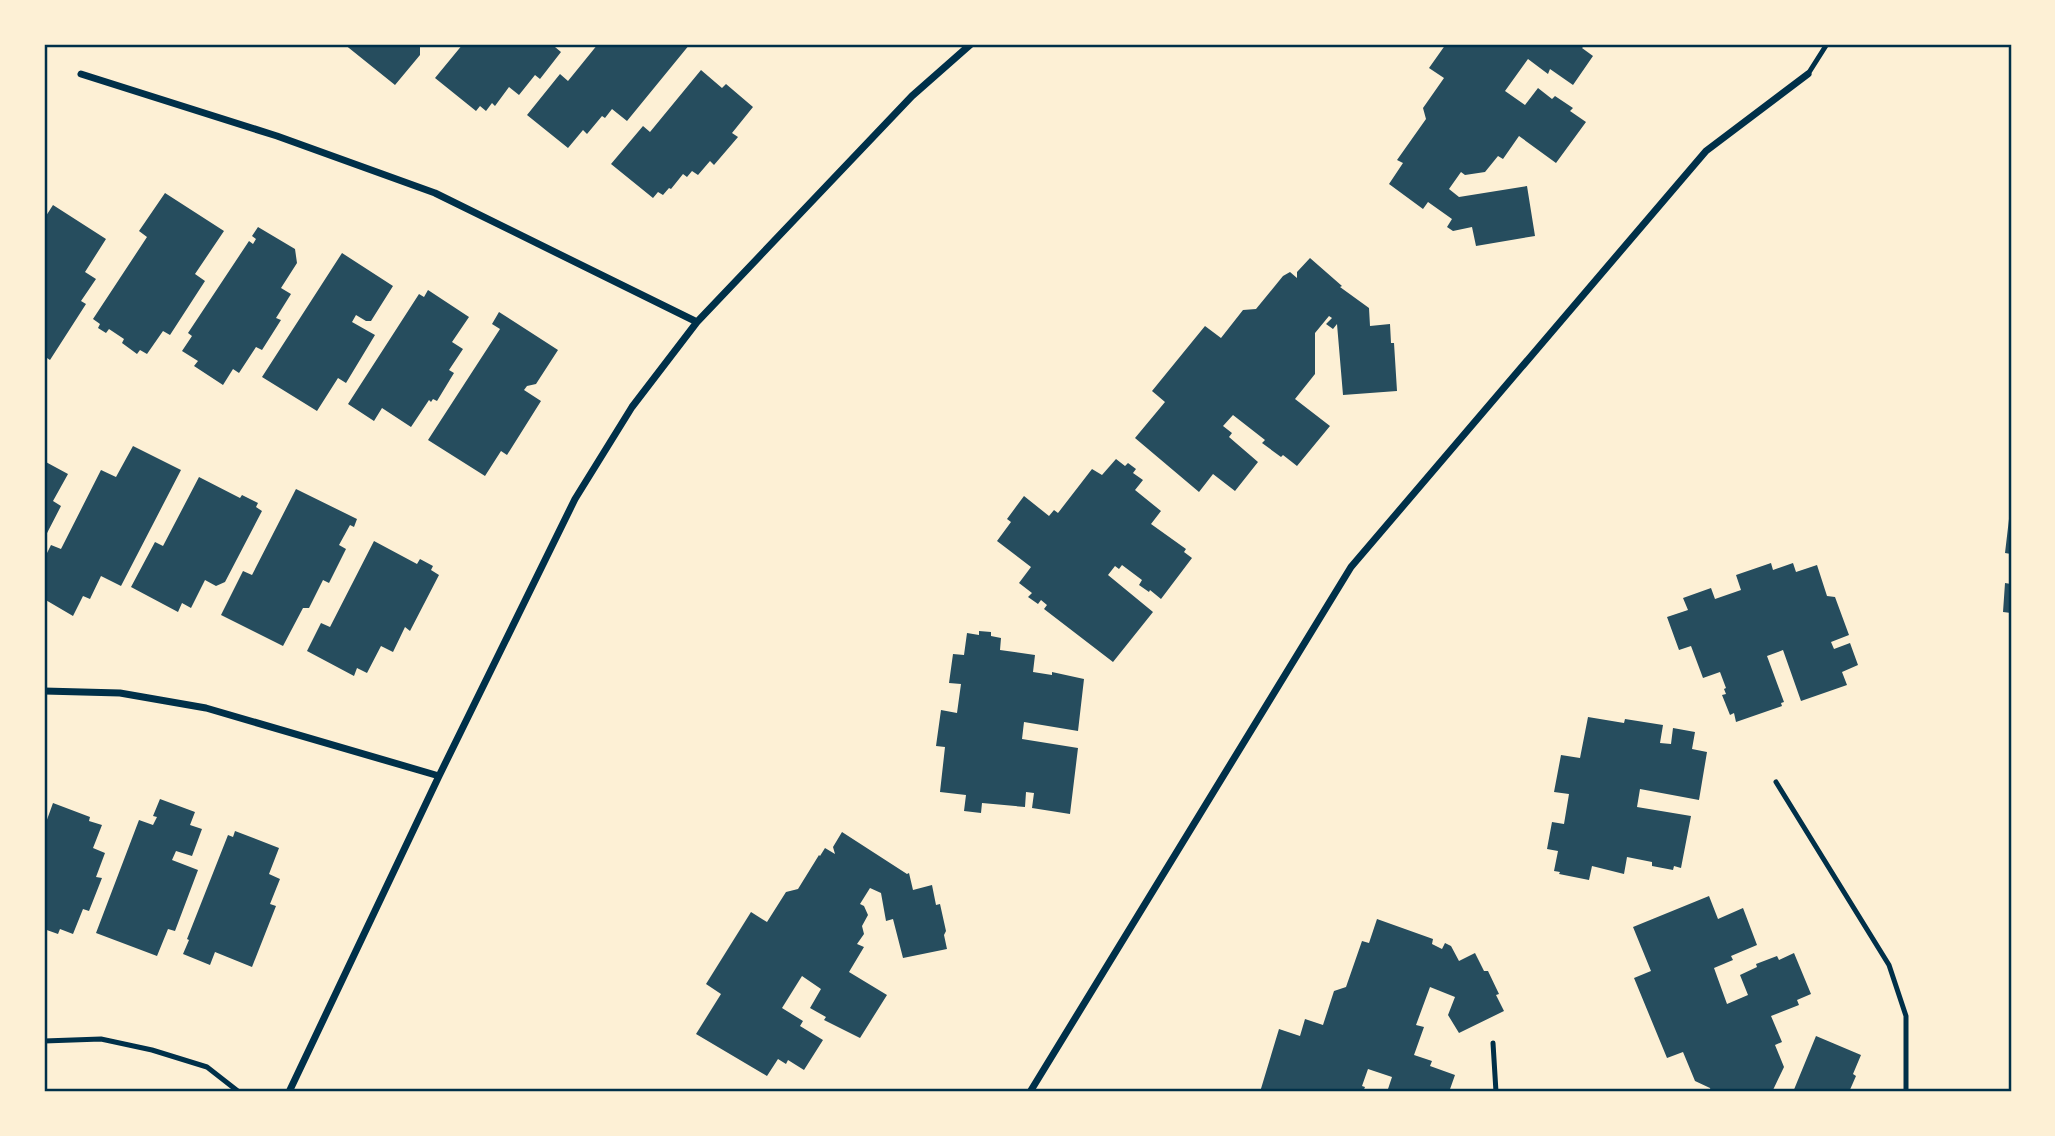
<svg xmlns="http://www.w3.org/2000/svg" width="2055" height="1136" viewBox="0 0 2055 1136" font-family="'Archivo Narrow',sans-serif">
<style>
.building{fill:#264d5e}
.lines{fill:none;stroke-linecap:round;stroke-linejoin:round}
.service{stroke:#003049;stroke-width:5}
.minor{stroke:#003049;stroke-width:7}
.neatline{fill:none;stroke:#003049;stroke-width:2.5}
</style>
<rect width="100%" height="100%" fill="#fdf0d5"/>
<path class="building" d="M344 44H420V55L395 85Z
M463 44H558L555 47 561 52 540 79 535 75 519 95 509 87 495 106 492 103 486 111 480 106 476 111 435 78Z
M598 44H690L627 121 612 109 605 118 602 116 587 134 583 130 568 148 527 115 560 74 568 81Z
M1446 44H1586L1582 48 1593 56 1573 85 1550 69 1548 74 1528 59 1505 91 1525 105 1538 88 1552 99 1555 96 1573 108 1570 111 1586 122 1556 163 1519 136 1503 159 1498 156 1485 172 1465 175 1461 172 1449 189 1459 197 1527 186 1535 236 1476 246 1472 227 1453 231 1447 227 1452 219 1428 202 1423 209 1389 184 1403 163 1397 160 1426 119 1423 108 1444 78 1429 68Z
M701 70 722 88 726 84 753 107 732 133 738 137 714 165 710 161 698 175 692 171 687 177 683 174 671 189 669 188 663 195 658 192 653 198 611 164 643 126 650 132Z
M165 193 224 231 195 274 205 281 170 335 163 331 147 354 140 350 137 354 122 343 124 339 109 329 106 333 98 328 100 324 93 319 147 237 139 231Z
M53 205 106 239 85 272 96 279 81 301 86 304 50 360 44 356V219Z
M258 227 295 249 297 263 281 288 291 294 276 318 281 320 262 350 256 347 239 373 233 369 223 385 194 366 198 361 182 351 192 336 188 333 249 241 253 244 256 239 252 236Z
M342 253 393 286 371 321H366L356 315 352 322 375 335 346 383 338 378 317 411 262 377Z
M1310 258 1342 286 1340 287 1369 308 1370 326 1390 324 1391 343H1394L1397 391 1343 395 1337 324 1333 329 1326 324 1332 318 1329 316 1315 333V374L1295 399 1330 426 1297 466 1283 455 1281 457 1262 443 1265 440 1233 415 1223 426 1232 433 1229 437 1258 462 1235 491 1213 474 1199 492 1135 438 1165 402 1152 391 1205 326 1221 338 1243 310 1256 309 1283 276 1290 272 1297 278V272Z
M428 290 469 317 452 342 463 349 449 370 454 373 437 401 433 399 431 402 429 400 411 427 382 408 374 421 348 404 419 294 424 297Z
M499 312 558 350 536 384 527 386 524 390 541 401 507 455 501 451 485 476 428 440 500 329 492 324Z
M133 446 181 470 121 586 101 576 90 599 83 596 73 616 44 599V559L51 545 61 549 101 470 116 477Z
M1116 459 1125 466 1128 463 1136 469 1133 473 1143 480 1135 490 1161 511 1151 524 1186 549 1184 552 1192 558 1161 599 1150 590 1149 592 1139 585 1142 580 1122 565 1119 569 1115 566 1108 575 1153 612 1113 662 1044 609 1047 605 1041 600 1038 604 1028 597 1032 593 1019 583 1031 567 997 541 1011 522 1007 519 1024 496 1049 516 1054 510 1058 513 1092 469 1102 475Z
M44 461 68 474 53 501 61 506 44 539Z
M199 477 240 498 242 495 258 503 256 507 262 511 225 582 216 586 205 580 191 608 182 603 178 612 131 587 155 542 163 546Z
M296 489 357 519 354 527 350 525 339 545 346 549 329 583 323 580 309 608H303L283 646 221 615 243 571 252 575Z
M2009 519H2011V554L2005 553Z
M374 541 417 564 420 559 433 566 431 570 439 575 410 631 405 627 393 652 381 646 367 673 357 668 354 676 307 651 321 623 330 627Z
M1771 563 1773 570 1793 563 1796 572 1817 565 1827 596 1835 597 1849 635 1831 642 1834 649 1850 643 1858 665 1842 672 1847 685 1801 701 1783 650 1767 656 1784 702 1781 703 1782 706 1736 722 1734 713 1730 715 1722 695 1726 694 1724 689 1726 688 1720 672 1703 678 1691 646 1679 650 1667 617 1688 610 1683 598 1711 588 1715 599 1741 590 1736 575Z
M2005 583 2011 584V613L2003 612Z
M979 631 991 632V636L1001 638 1000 650 1035 655 1033 672 1052 675V672L1084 679 1078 731 1024 722 1022 739 1078 748 1070 814 1032 808 1034 793 1026 792 1025 807 982 803 981 813 964 811 966 795 940 792 945 747 936 746 941 710 957 713 961 684 949 683 953 654 964 655 967 633 979 635Z
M1588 717 1624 723 1625 719 1663 725 1660 743 1671 744 1673 728 1695 732 1692 749 1707 752 1699 800 1640 789 1637 807 1691 816 1681 868 1674 866 1673 870 1652 866V862L1627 857 1624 874 1592 866 1589 880 1559 874 1560 872 1554 871 1558 851 1547 849 1552 822 1564 824 1569 794 1554 792 1561 755 1580 758Z
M160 799 195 812 190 825 202 829 192 856 176 851 172 860 198 870 175 931 168 929 157 956 96 933 139 820 153 825 157 817 153 816Z
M53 803 90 817 89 821 102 825 93 848 105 853 96 877 102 878 89 911 83 909 73 934 60 929 58 934 44 929V828Z
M235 831 279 848 269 874 280 879 270 904 276 906 252 967 215 952 210 965 183 954 189 940 187 939 228 835 233 837Z
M842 832 907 874 909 873 913 890 932 885 936 905 940 904 946 931 944 935 947 949 903 958 893 919 886 921 881 893 870 888 860 904 864 906 868 915 862 926 864 934 857 944 864 947 849 972 887 995 860 1038 824 1020 826 1017 810 1008 821 989 802 976 782 1008 803 1021 800 1026 823 1040 804 1070 788 1060 786 1064 778 1059 767 1076 696 1034 721 994 706 984 751 912 767 922 786 892 798 889 819 855 820 856 825 848 835 854 833 847Z
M1709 896 1718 919 1743 908 1757 945 1731 956 1733 960 1714 968 1727 1004 1748 995 1740 975 1757 967 1756 964 1777 956 1779 960 1794 953 1811 994 1797 1000 1799 1005 1771 1016 1782 1042 1775 1045 1784 1067 1773 1090 1774 1092H1711L1710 1088 1695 1081 1683 1052 1667 1058 1634 978 1651 971 1633 927Z
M1377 919 1433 939 1432 944 1442 949 1445 943 1451 946 1459 961 1475 953 1484 971H1488L1499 994 1496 995 1504 1011 1459 1033 1448 1015 1455 997 1430 987 1416 1025 1424 1027 1414 1055 1432 1061 1430 1066 1455 1075 1449 1092H1387L1392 1077 1368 1069 1362 1086 1365 1087 1363 1092H1260L1279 1029 1300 1036 1305 1019 1323 1025 1334 991 1346 987 1362 941 1369 943Z
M1816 1036 1861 1055 1853 1074 1856 1076 1849 1092H1793Z"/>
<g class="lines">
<path class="service" d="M1808 74 1827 44
M1776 782 1889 965 1906 1016V1092
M44 1041 101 1039 152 1050 207 1067 239 1092
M1493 1043 1496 1092"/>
<path class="minor" d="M81 74 277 136 435 193 697 322
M44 691 120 693 206 708 439 776
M289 1092 439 776 575 499 632 407 697 322 912 96 971 44
M1030 1092 1351 567 1706 151 1808 74"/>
</g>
<rect width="2055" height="1136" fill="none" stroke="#fdf0d5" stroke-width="91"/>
<rect x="46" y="46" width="1964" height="1044" class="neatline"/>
</svg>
